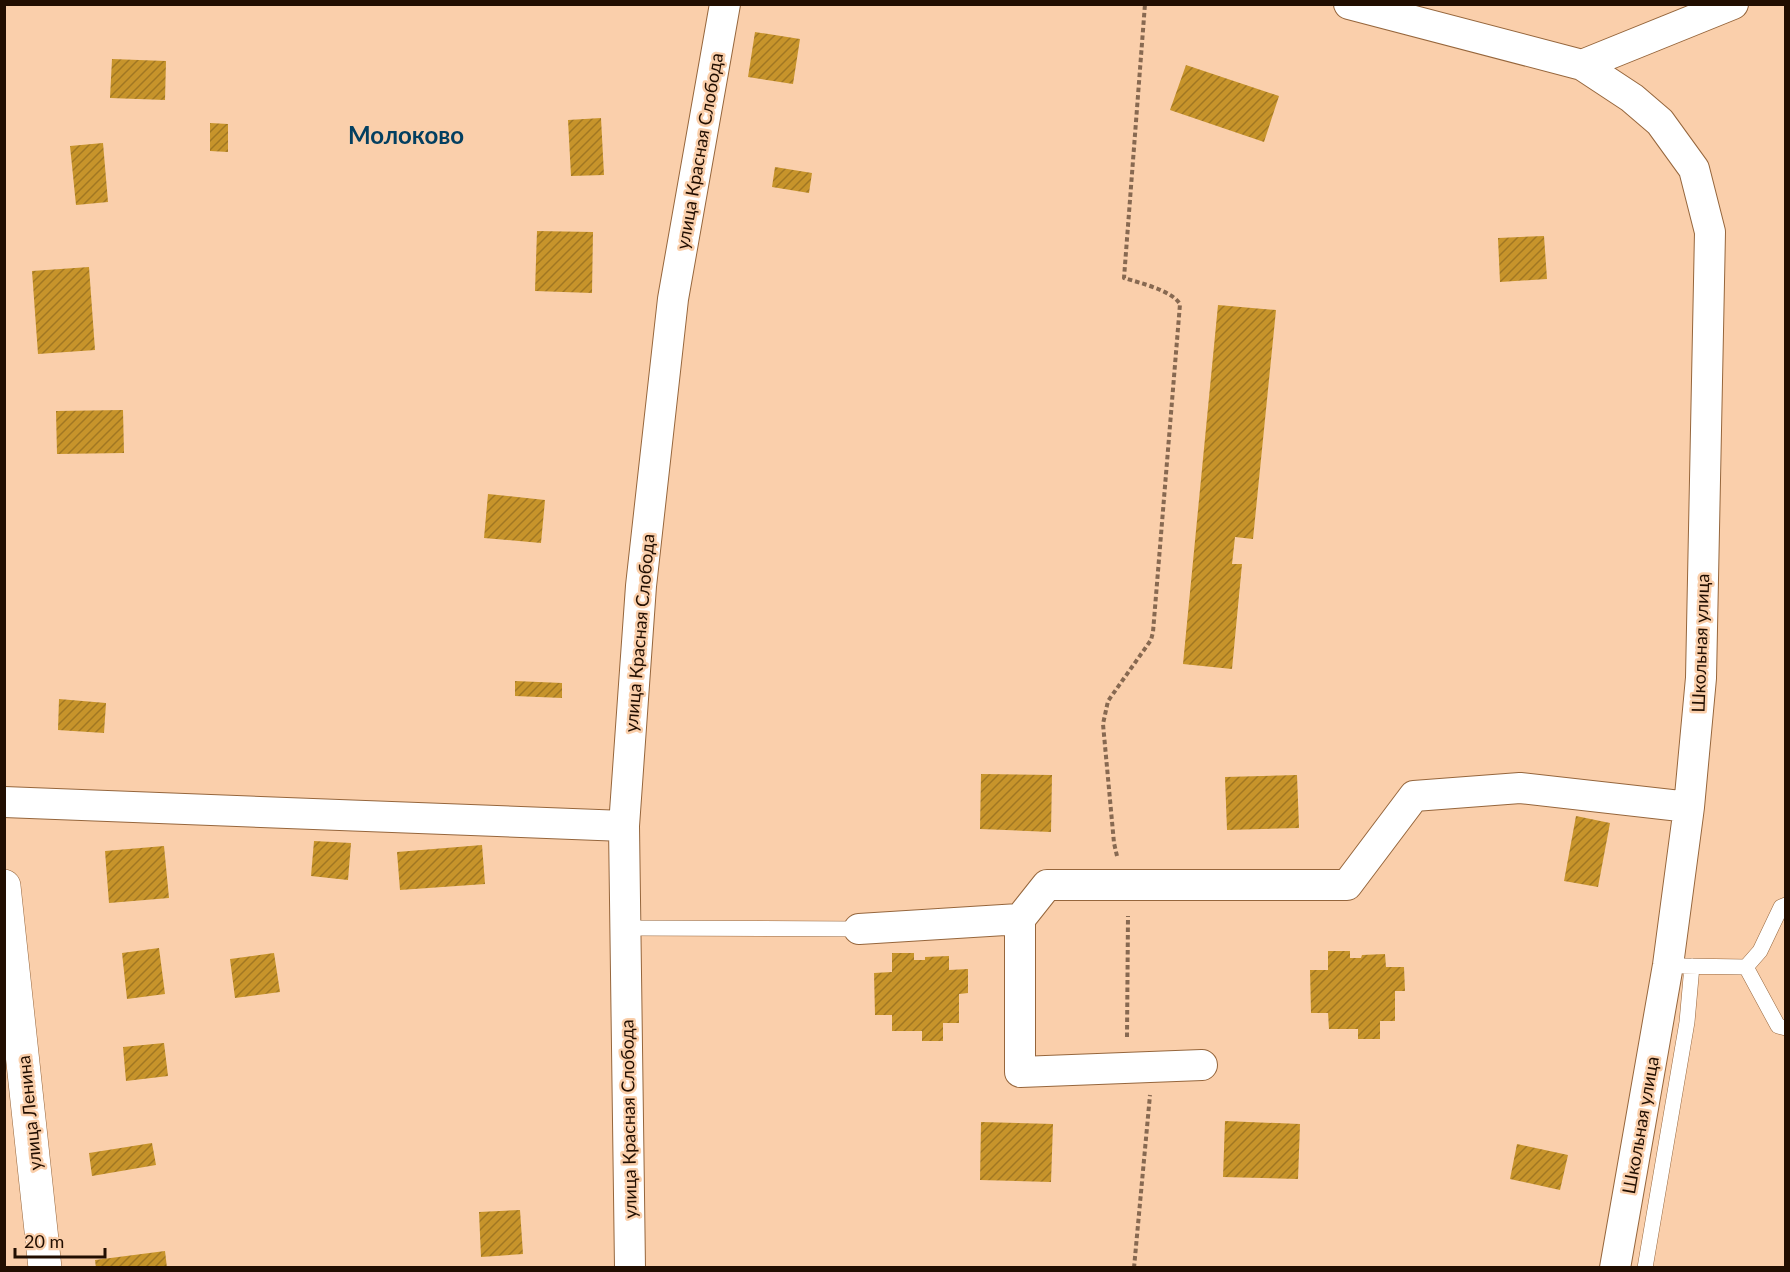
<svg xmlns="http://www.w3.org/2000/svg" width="1790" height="1272" viewBox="0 0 1790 1272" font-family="Lato,sans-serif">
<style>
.building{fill:url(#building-hatch)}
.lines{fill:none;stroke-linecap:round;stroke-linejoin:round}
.service-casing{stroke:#96663c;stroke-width:16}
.minor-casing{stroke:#96663c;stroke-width:32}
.secondary-casing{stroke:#96663c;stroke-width:34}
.path{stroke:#876951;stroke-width:4;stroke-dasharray:4.5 3;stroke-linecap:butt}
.service{stroke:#fff;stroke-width:15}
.minor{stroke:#fff;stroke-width:30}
.secondary{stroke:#fff;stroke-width:33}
.labels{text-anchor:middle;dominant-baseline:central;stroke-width:5;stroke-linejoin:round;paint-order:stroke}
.street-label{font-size:18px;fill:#210e01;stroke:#facfab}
.district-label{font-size:24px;font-weight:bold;fill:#033f60;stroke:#facfab}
</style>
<defs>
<pattern id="building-hatch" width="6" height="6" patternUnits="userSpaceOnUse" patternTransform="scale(1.5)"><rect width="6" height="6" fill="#c7942b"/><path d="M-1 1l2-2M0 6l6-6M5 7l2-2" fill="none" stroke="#a17722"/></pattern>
</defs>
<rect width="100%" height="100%" fill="#facfab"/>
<path class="building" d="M755 32 800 39 793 84 748 77Z
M112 59 166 61 165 100 110 98Z
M1186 65 1279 96 1264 142 1170 110Z
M601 118 604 175 571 176 568 120Z
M210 123 228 124V152L210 151Z
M103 143 108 202 76 205 70 146Z
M775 167 812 173 809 193 772 187Z
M537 231 593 232 592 293 535 291Z
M1544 236 1547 279 1500 282 1498 238Z
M89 267 95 350 38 354 32 271Z
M1218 305 1276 310 1253 539 1235 537 1232 564H1242L1232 669 1183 664Z
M123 410 124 453 57 454 56 411Z
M488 494 545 500 541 543 484 538Z
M515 681 562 683V698L515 696Z
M59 699 106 703 104 733 58 730Z
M981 774 1052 775 1051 832 980 829Z
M1297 775 1299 828 1227 830 1225 777Z
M1576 816 1610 823 1598 887 1564 881Z
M314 841 351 843 348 880 311 876Z
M482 845 485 884 400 890 397 852Z
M164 846 169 898 109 903 105 851Z
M159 948 165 994 127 999 122 953Z
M1328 951H1350V958H1361L1362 955 1385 954 1386 967H1404L1405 991H1395V1021H1380V1039H1358V1029H1329L1328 1013H1311L1310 970H1328Z
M274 953 280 992 235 998 230 959Z
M892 953H914V960H925V957L949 956V970L968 969V993L959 994V1023H943V1041H922V1031H892V1015H875L874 973 892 972Z
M164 1043 168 1076 126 1081 123 1047Z
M1225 1121 1300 1124 1298 1179 1223 1177Z
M981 1122 1053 1124 1051 1182 980 1180Z
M152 1143 156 1165 92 1176 89 1153Z
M1517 1144 1568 1155 1560 1190 1510 1179Z
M520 1210 523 1254 481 1257 479 1212Z
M165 1251 167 1268H96L95 1260Z"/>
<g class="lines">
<defs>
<path id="service" d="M626 928 859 929
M1683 966 1746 967 1760 951 1781 907 1786 905
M1746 967 1778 1026 1786 1028
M1645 1268 1687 1022 1692 966"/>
<path id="minor" d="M1349 4 1582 65 1733 4
M1582 65 1632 98 1660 122 1694 169 1710 232 1701 678 1689 807 1668 965 1615 1268
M4 802 624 826
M1020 919V1072L1202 1065
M859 929 1020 919 1047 885H1347L1414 796 1520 788 1689 807
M630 1268 624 826 641 586 673 299 725 4"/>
<path id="secondary" d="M4 886 45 1268"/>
</defs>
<use href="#service" class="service-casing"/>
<use href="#minor" class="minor-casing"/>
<use href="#secondary" class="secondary-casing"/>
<path class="path" d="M1117 856 1114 843 1103 724 1108 701 1151 640 1153 632 1180 304C1171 290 1140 283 1124 278L1145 4
M1127 1037 1128 916
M1134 1268 1150 1095"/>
<use href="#service" class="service"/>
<use href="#minor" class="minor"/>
<use href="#secondary" class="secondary"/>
</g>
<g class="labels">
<g class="street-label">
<text transform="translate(699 151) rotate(-80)">улица Красная Слобода</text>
<text transform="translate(639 633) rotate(-85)">улица Красная Слобода</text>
<text transform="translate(1700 643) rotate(-88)">Школьная улица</text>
<text transform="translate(29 1113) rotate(-96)">улица Ленина</text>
<text transform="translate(628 1119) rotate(-91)">улица Красная Слобода</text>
<text transform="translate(1640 1125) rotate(-80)">Школьная улица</text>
</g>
<g class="district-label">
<text x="406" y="134">Молоково</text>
</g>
</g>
<rect width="1790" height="1272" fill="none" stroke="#210e01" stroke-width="12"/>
<path d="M15 1248v9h90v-9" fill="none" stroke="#210e01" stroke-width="3"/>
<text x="24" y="1248" font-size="18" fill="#210e01" stroke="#facfab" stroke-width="4.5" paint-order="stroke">20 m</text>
</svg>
